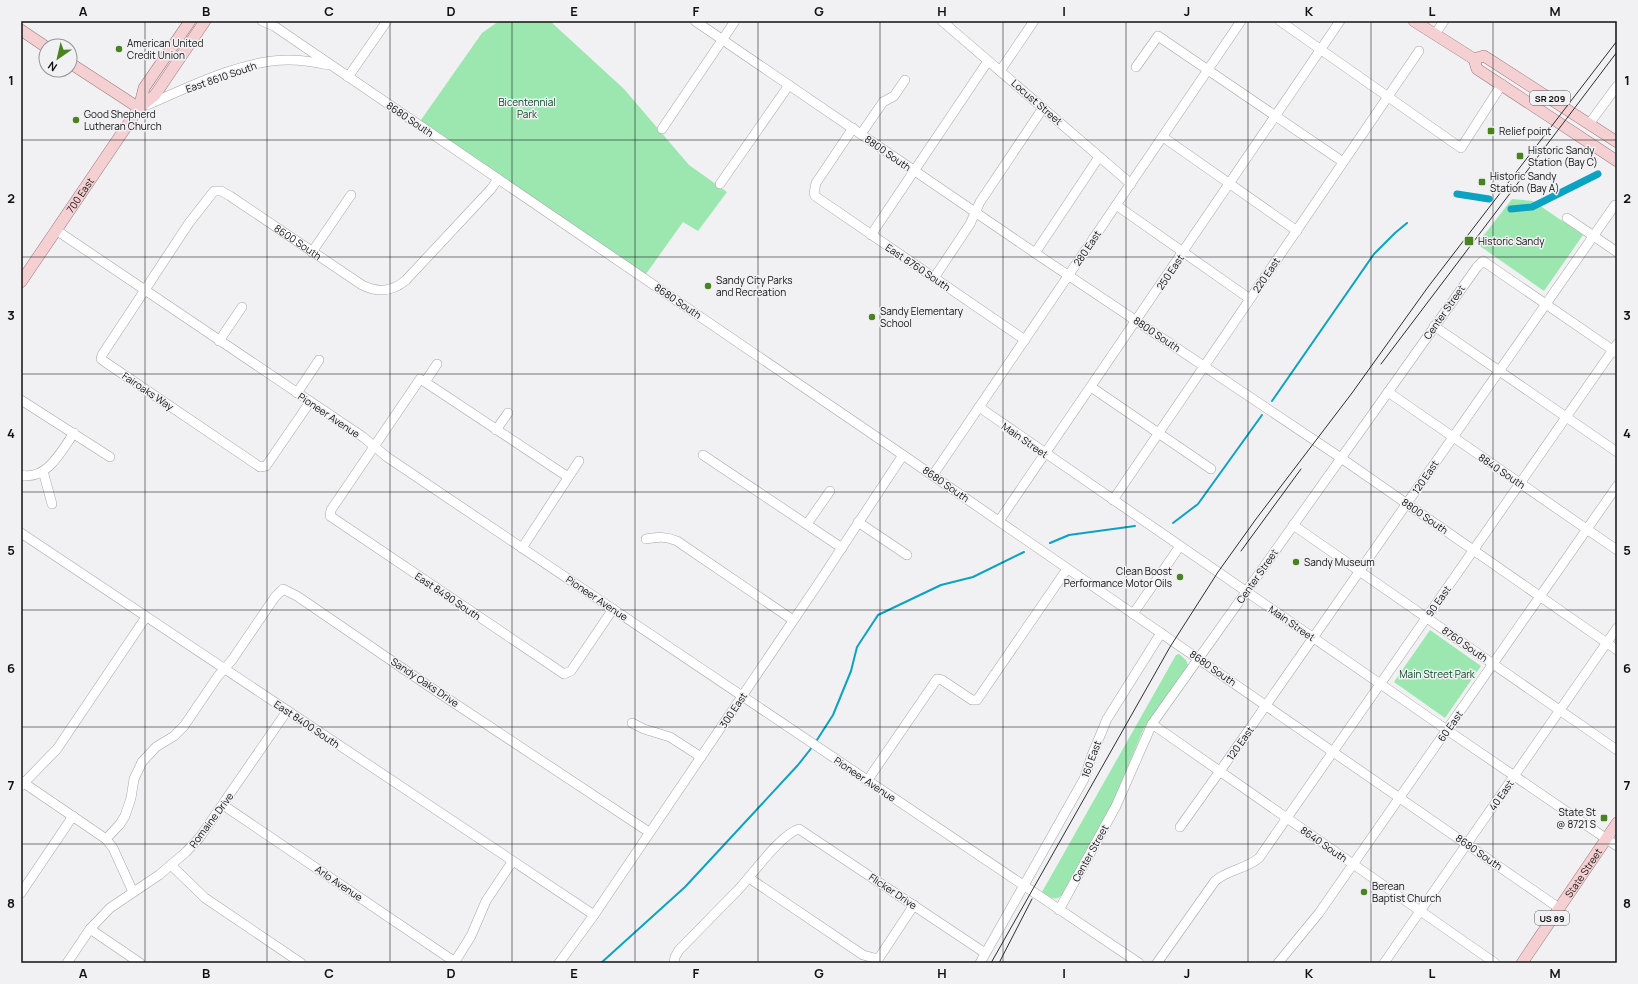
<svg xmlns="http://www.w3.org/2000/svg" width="1638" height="984" font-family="Manrope,sans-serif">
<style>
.green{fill:#9ce7b0}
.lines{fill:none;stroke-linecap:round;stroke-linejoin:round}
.stream{stroke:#0aa3c1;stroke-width:2}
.canal{stroke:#0aa3c1;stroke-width:7}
.minor-casing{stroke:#a5a5a6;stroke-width:10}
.major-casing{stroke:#a1797b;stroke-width:12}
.minor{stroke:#fff;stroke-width:9}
.major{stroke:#f5d0d2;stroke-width:11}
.tram{stroke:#2e2e2f;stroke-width:1}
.grid{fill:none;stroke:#111112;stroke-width:1;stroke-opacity:0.55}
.poi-dot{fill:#48831f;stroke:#f1f1f3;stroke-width:1.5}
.labels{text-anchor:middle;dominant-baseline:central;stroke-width:3;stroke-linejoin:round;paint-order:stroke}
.shield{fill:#f1f1f3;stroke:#545456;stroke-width:1}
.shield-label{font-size:9px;font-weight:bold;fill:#111112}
.poi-label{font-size:10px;fill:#111112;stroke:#f1f1f3;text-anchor:start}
.street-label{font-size:10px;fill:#111112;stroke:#f1f1f3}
.park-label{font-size:10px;fill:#0b4a25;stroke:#f1f1f3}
.neatline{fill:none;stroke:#111112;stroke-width:1.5}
.grid-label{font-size:13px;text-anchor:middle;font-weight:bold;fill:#111112}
</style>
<rect width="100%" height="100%" fill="#f1f1f3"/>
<!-- green -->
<g class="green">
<path d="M 499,21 L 550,21 L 624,89 L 689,165 L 727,192 L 698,231 L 683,222 L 641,281 L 416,127 L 482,33 Z"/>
<path d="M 1512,199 L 1533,201 L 1583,235 L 1544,291 L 1477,244 Z"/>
<path d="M 1430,630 L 1481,666 L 1445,718 L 1394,682 Z"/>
<path d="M 1179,654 L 1186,660 L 1188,665 L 1144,728 L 1113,802 L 1062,895 C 1055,902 1050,897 1042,892 L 1176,655 Z"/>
</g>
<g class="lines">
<!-- stream -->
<g class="stream">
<path d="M 1272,401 L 1374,254 L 1395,233 L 1407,223"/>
<path d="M 1173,523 L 1198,504 L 1262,415"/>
<path d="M 1050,543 L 1069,535 L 1135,526"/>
<path d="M 815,743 L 833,715 L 851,671 L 857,647 L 878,615 L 941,585 L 973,577 L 1024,552"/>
<path d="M 601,963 L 685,887 L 798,765 L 813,746"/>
</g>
<!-- canal -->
<g class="canal">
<path d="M 1457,194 L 1489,199"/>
<path d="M 1511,209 L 1532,207 L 1598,174"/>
</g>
<defs>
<g id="minor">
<path d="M 262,21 L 274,26 L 903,455 L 1559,908"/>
<path d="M 695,21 L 1035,253 L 1341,458 L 1617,650"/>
<path d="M 942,21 L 1131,184"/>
<path d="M 1280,21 L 1461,148 L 1502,84"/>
<path d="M 1435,34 L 1444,21"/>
<path d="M 1136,67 L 1158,36 L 1343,162"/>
<path d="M 1000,71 L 1034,21"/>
<path d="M 348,77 L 387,21"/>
<path d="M 147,105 C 189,87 242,60 288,60 C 302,60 315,62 328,65"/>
<path d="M 1589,124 L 1617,86"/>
<path d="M 853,128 L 816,183 L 814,193 L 815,196 L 1025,340"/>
<path d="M 662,129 L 735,21"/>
<path d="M 861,134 L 883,102 L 894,96 L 905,80"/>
<path d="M 1163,137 L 1297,231"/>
<path d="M 720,184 L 789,85"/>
<path d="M 1116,205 L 1250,299"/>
<path d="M 1567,218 L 1617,252"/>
<path d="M 56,230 L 363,437 L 387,457 L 1139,963"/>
<path d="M 871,235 L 988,61"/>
<path d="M 312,252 L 351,195"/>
<path d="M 1035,253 L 1099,157"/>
<path d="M 934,278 L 970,224 L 980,202 L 1043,108"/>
<path d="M 1434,326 L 1617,452"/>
<path d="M 219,341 L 242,307"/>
<path d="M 437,364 L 425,382 L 420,379 L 331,510 L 330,516 L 564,674 L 571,671 L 613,609"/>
<path d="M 425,382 L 568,477"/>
<path d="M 1091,387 L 1211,469"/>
<path d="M 1388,392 L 1617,550"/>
<path d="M 297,393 L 319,360"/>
<path d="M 21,400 L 110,457"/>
<path id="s1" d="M 310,402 L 266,466 L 260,467 L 105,362 L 101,359 L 102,355 L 189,223 L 214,191 L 221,191 L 230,196 L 362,285 C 378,293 392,292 406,280 L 491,189 L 498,179"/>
<path d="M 979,407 L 1447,730 L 1617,846"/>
<path d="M 496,430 L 508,413"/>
<path d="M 703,455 L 842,548"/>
<path d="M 43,471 L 52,504"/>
<path d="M 21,475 C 47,481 62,450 74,433"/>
<path d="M 933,475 L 1241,21"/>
<path d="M 1113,500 L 1419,51"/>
<path d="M 999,521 L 1340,21"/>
<path d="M 858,522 L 907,555"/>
<path d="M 807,524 L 830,491"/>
<path d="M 1293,525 L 1617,750"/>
<path d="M 21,533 L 594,915"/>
<path d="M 646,539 C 658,537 666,536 677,541 L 793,620"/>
<path d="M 522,548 L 579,461"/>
<path d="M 1133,614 L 1180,546"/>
<path d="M 632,723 L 644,729 L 670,737 L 701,757"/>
<path d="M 1152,724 L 1495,963"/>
<path d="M 21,781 L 106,839 L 113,848 L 133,892"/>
<path d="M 867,781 L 937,679 L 942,680 L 972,700 L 977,700 L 1067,569"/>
<path d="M 21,786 L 57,749 L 146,617"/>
<path d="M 223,805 L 455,962"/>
<path d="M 1180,827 L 1225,764 L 1615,205"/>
<path d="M 106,839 L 120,824 L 125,816 L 131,798 L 134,779 L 142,762 L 156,747 L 174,736 L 184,726 L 218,676 L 232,660 L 275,597 L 283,589 L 297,596 L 427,685 L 649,832"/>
<path d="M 171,865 L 205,898 L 301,963"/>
<path d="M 749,878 L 863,955 L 874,958 L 879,958 L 914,905"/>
<path d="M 21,893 L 73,816"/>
<path d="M 1059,910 L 1116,806 L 1152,724 L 1477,267 L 1483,261 L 1617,353"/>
<path d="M 90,929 L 140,963"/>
<path d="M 67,963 L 90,929 L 110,908 L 159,875 L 186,852 L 200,837 L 287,711"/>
<path d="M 454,963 L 471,936 L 486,901 L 512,862"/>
<path d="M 559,963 L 594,915 L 816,587 L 903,455"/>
<path d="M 674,963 L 675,957 L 679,950 C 699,930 718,910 738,890 C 752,875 781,834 799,829 L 985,953"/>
<path d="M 980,963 L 1084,779 L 1092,755 L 1107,719 L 1161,633"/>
<path d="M 1157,963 L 1215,881 C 1227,870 1246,869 1259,858 L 1617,344"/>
<path d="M 1278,963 L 1319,913 L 1617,486"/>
<path d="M 1384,963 L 1617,628"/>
</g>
<g id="major">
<path d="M 1414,21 L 1474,59 L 1477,69 L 1617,161"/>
<path d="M 21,30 L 46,47"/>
<path d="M 1474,59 L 1484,56 L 1617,142"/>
<path d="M 70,63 L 139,108"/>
<path d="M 139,108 L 144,88 L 190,21"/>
<path id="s2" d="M 21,282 L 139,108 L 155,95 L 205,21"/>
<path id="s3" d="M 1522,963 L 1617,823"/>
</g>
</defs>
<!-- minor casing -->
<use href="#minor" class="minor-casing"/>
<!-- major casing -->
<use href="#major" class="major-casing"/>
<!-- minor -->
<use href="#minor" class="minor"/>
<!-- major -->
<use href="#major" class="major"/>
<!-- tram -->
<g class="tram">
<path d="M 1381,364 L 1617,52"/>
<path d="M 1241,551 L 1301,469"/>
<path d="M 991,963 L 1170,647 L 1218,572 L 1256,519 L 1352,393 L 1428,287 L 1617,41"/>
<path d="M 999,963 L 1032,899"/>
</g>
</g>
<!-- grid -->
<path class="grid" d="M 145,21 L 145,963M 267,21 L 267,963M 390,21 L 390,963M 512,21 L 512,963M 635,21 L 635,963M 758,21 L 758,963M 880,21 L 880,963M 1003,21 L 1003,963M 1126,21 L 1126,963M 1248,21 L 1248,963M 1371,21 L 1371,963M 1493,21 L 1493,963M 21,140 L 1617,140M 21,257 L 1617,257M 21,374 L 1617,374M 21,492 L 1617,492M 21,610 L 1617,610M 21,727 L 1617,727M 21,844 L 1617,844"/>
<!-- markers -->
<g class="poi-dot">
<circle cx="119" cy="49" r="4"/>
<circle cx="76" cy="120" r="4"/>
<rect x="1487" y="127" width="8" height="8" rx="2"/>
<rect x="1516" y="152" width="8" height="8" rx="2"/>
<rect x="1478" y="178" width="8" height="8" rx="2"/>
<rect x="1464" y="236" width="10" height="10" rx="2"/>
<circle cx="708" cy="286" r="4"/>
<circle cx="872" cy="317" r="4"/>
<circle cx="1296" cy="562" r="4"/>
<circle cx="1180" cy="577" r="4"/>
<rect x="1600" y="814" width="8" height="8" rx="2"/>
<circle cx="1364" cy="892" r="4"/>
</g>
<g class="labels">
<!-- shield labels -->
<g class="shield">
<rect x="1530" y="91" width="40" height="14" rx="3"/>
<rect x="1535" y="911" width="34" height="14" rx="3"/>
</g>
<g class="shield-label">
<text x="1550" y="98">SR 209</text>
<text x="1552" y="918">US 89</text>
</g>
<!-- poi labels -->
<g class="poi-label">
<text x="127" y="43">American United<tspan x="127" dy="12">Credit Union</tspan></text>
<text x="84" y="114">Good Shepherd<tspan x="84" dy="12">Lutheran Church</tspan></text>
<text x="1499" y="131">Relief point</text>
<text x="1528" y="150">Historic Sandy<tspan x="1528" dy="12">Station (Bay C)</tspan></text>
<text x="1490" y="176">Historic Sandy<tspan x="1490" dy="12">Station (Bay A)</tspan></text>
<text x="1478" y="241">Historic Sandy</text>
<text x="716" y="280">Sandy City Parks<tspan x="716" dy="12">and Recreation</tspan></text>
<text x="880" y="311">Sandy Elementary<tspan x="880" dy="12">School</tspan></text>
<text x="1304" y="562">Sandy Museum</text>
<text x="1172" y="571" text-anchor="end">Clean Boost<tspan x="1172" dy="12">Performance Motor Oils</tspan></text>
<text x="1596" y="812" text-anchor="end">State St<tspan x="1596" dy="12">@ 8721 S</tspan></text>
<text x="1372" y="886">Berean<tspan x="1372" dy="12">Baptist Church</tspan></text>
</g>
<!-- street labels -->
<g class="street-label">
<text transform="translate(221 77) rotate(-19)">East 8610 South</text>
<text transform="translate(1037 102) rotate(41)">Locust Street</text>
<text transform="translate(410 119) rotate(34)">8680 South</text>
<text transform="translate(888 153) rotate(35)">8800 South</text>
<text stroke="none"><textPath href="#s2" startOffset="105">700 East</textPath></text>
<text stroke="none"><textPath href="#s1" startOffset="578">8600 South</textPath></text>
<text transform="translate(1087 248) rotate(-56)">280 East</text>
<text transform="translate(918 267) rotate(34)">East 8760 South</text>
<text transform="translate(1170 272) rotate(-56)">250 East</text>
<text transform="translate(1266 275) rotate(-56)">220 East</text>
<text transform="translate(678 301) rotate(34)">8680 South</text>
<text transform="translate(1444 312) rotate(-55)">Center Street</text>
<text transform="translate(1157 334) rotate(34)">8800 South</text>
<text transform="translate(148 391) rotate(34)">Fairoaks Way</text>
<text transform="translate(329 415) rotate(34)">Pioneer Avenue</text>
<text transform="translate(1025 440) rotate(35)">Main Street</text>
<text transform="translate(1502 471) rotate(34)">8840 South</text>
<text transform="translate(1425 477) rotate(-56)">120 East</text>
<text transform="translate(946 484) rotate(35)">8680 South</text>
<text transform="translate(1425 516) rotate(35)">8800 South</text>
<text transform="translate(1257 576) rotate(-55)">Center Street</text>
<text transform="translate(448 596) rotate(34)">East 8490 South</text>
<text transform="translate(597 598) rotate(34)">Pioneer Avenue</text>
<text transform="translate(1438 601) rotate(-55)">90 East</text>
<text transform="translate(1292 623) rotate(35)">Main Street</text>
<text transform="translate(1465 644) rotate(35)">8760 South</text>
<text transform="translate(1213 668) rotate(35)">8680 South</text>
<text transform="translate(425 682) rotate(34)">Sandy Oaks Drive</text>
<text transform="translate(733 710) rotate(-56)">300 East</text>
<text transform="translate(307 724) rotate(34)">East 8400 South</text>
<text transform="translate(1450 726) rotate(-55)">60 East</text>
<text transform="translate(1240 743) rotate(-55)">120 East</text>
<text transform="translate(1091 759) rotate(-70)">160 East</text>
<text transform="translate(865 779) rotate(34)">Pioneer Avenue</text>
<text transform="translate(1501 795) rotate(-55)">40 East</text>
<text transform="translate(211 820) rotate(-53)">Romaine Drive</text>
<text transform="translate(1324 844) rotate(35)">8640 South</text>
<text transform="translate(1479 852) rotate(35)">8680 South</text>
<text transform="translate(1090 853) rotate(-61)">Center Street</text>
<text stroke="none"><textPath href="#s3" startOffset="109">State Street</textPath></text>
<text transform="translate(339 883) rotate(34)">Arlo Avenue</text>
<text transform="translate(893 891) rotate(34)">Flicker Drive</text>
</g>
<!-- park labels -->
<g class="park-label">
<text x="527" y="102">Bicentennial<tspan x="527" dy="12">Park</tspan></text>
<text x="1437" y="674">Main Street Park</text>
</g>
</g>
<!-- border -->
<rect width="1638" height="984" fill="none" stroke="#f1f1f3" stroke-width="44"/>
<!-- north arrow -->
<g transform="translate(58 58) rotate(214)"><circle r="19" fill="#f1f1f3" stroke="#979799"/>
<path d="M0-3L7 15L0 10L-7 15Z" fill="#48831f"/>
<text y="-6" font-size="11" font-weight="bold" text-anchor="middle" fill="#111112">N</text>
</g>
<rect x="22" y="22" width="1594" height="940" class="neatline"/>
<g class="grid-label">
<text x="83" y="16">A</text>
<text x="206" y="16">B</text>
<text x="329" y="16">C</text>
<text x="451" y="16">D</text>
<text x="574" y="16">E</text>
<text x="696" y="16">F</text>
<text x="819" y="16">G</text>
<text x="942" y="16">H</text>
<text x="1064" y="16">I</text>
<text x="1187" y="16">J</text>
<text x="1309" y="16">K</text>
<text x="1432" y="16">L</text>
<text x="1555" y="16">M</text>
<text x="11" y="85">1</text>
<text x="1627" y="85">1</text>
<text x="11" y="203">2</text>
<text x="1627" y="203">2</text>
<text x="11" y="320">3</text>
<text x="1627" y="320">3</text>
<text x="11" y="438">4</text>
<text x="1627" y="438">4</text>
<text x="11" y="555">5</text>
<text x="1627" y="555">5</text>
<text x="11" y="673">6</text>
<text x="1627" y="673">6</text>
<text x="11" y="790">7</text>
<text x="1627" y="790">7</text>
<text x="11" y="908">8</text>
<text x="1627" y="908">8</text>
<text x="83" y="978">A</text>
<text x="206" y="978">B</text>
<text x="329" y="978">C</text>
<text x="451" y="978">D</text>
<text x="574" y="978">E</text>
<text x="696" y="978">F</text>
<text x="819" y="978">G</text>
<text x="942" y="978">H</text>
<text x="1064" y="978">I</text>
<text x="1187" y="978">J</text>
<text x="1309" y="978">K</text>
<text x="1432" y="978">L</text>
<text x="1555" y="978">M</text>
</g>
</svg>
